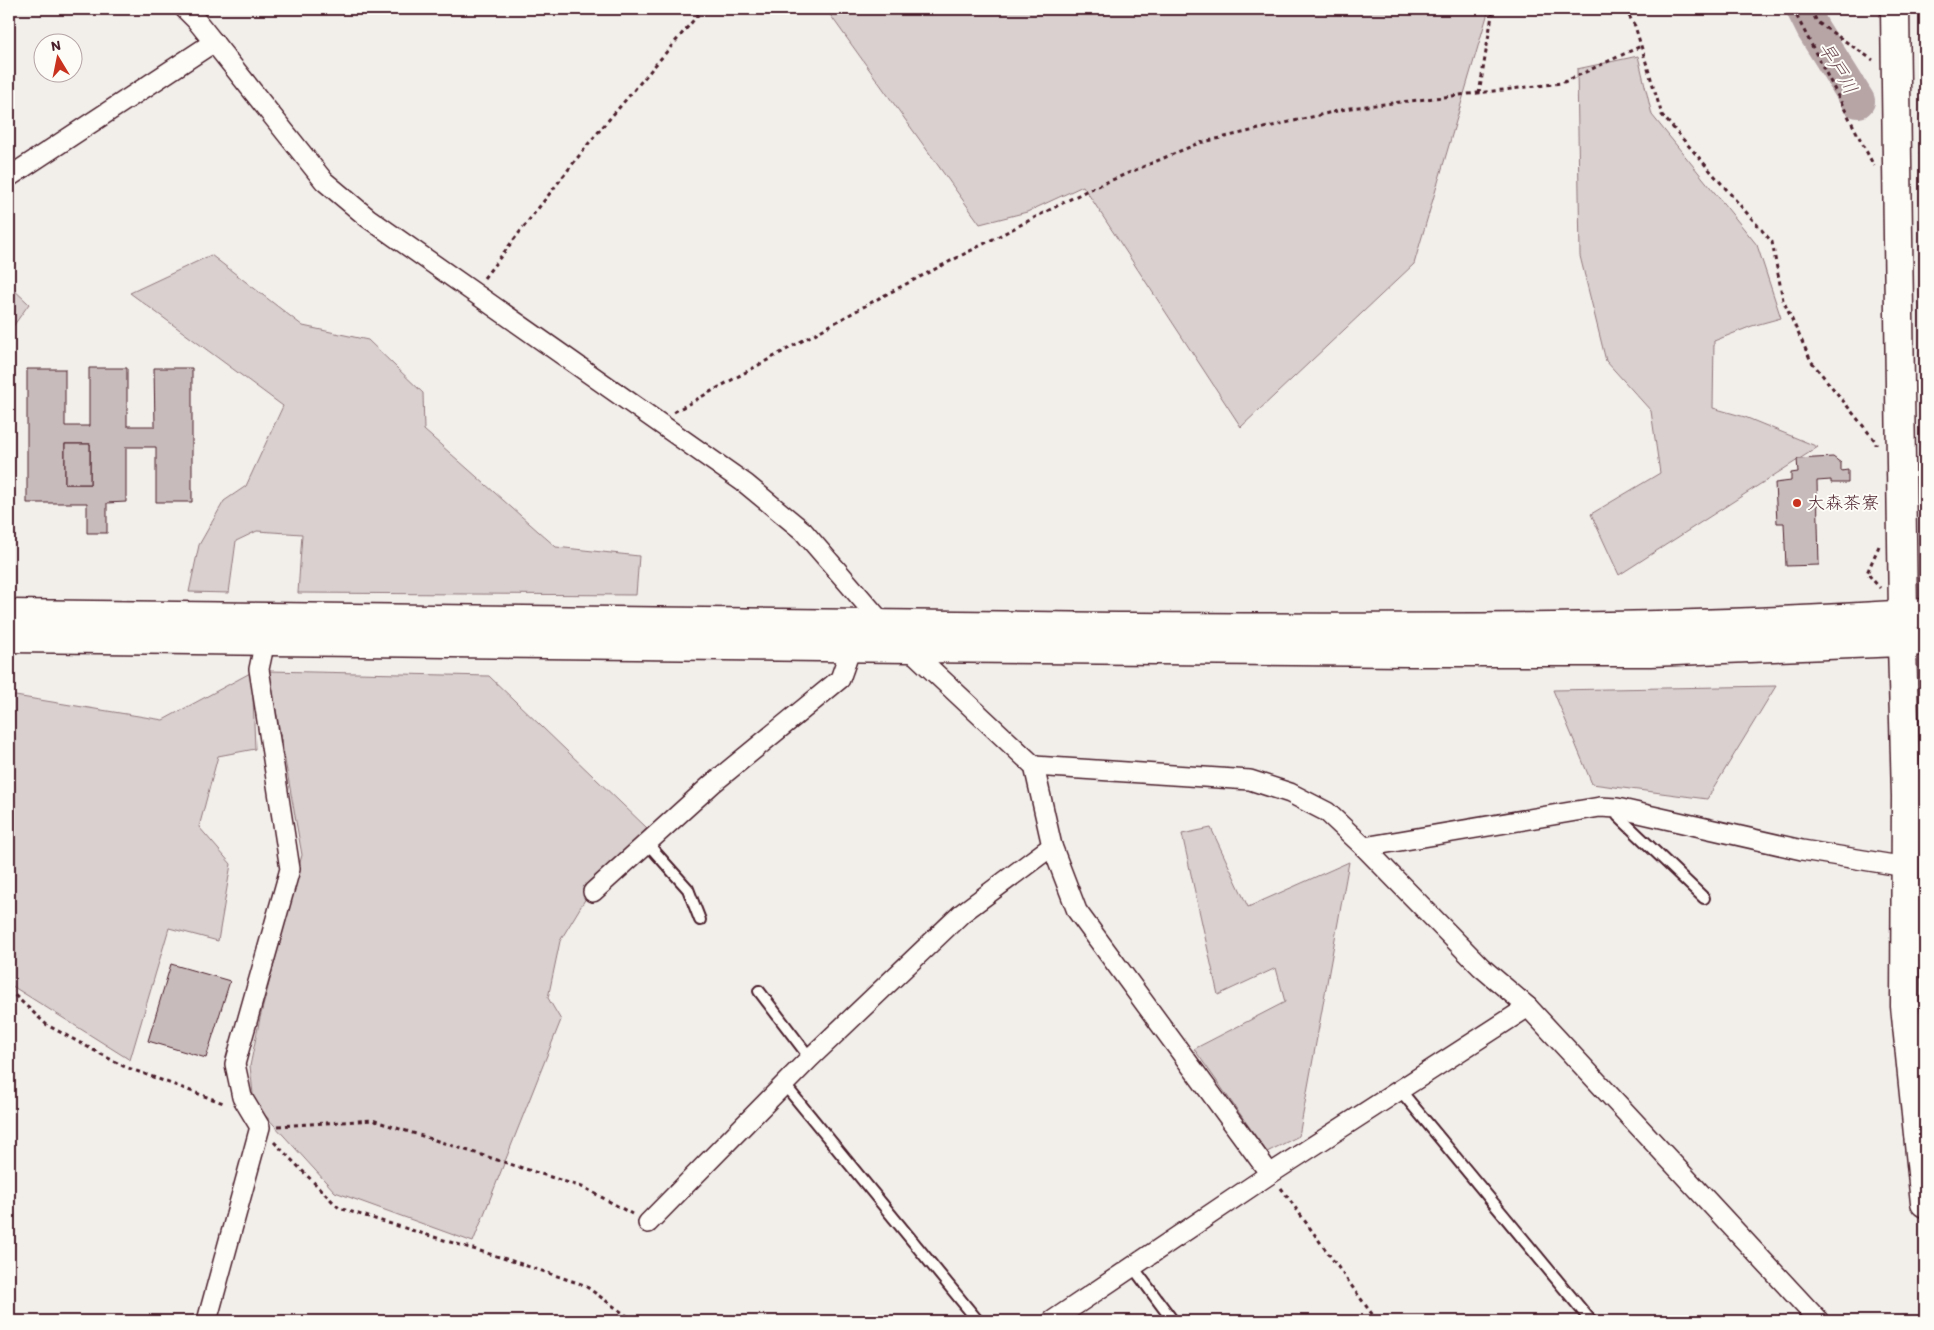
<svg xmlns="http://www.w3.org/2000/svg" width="1934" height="1330" font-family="Itim,'Klee One',sans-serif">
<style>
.green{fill:#d9d0cf;stroke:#92787d}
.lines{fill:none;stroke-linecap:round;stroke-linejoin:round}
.river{stroke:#b7a5a6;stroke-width:34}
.building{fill:#c8bbbb;stroke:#4a1f2b;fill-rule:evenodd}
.lane-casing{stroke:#4a1f2b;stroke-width:14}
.street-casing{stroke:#4a1f2b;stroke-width:22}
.secondary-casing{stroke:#4a1f2b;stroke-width:31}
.path{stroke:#4a1f2b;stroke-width:3;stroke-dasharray:4 4;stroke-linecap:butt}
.lane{stroke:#fdfcf7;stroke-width:10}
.street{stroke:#fdfcf7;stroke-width:19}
.secondary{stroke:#fdfcf7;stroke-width:28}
.poi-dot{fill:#c8321e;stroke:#fdfcf7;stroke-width:2}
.labels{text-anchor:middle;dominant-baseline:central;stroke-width:4;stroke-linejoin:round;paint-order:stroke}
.poi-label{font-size:18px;fill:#4a1f2b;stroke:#fdfcf7;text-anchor:start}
.water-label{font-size:19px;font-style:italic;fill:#704e56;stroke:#fdfcf7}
</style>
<rect width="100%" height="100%" fill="#f2efeb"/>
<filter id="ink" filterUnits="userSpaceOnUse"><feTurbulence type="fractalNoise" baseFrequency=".02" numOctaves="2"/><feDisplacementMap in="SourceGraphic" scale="10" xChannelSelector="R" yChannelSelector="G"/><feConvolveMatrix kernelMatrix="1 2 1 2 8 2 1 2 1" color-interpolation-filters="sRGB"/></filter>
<g filter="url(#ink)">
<!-- green -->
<g class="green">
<path d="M 826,9 L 1489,9 L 1414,264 L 1241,427 L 1083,186 L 1027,212 L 980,224 Z"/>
<path d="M 1638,56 L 1652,115 L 1757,245 L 1781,318 L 1752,326 L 1714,341 L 1713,408 L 1745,417 L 1818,447 L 1619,575 L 1591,514 L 1660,473 L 1651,411 L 1606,361 L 1580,256 L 1577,69 Z"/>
<path d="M 211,255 L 303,326 L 368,340 L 423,393 L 424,430 L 556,547 L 639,556 L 636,595 L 298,593 L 302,534 L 257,531 L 236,541 L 229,593 L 189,592 L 199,545 L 224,501 L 246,486 L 283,406 L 130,293 Z"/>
<path d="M 9,285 L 29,304 L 9,332 Z"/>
<path d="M 269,671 L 489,676 L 647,828 L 589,893 L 560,941 L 548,998 L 561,1020 L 473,1242 L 335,1192 L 254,1103 L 250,1066 L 260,1018 L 302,855 Z"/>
<path d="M 252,672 L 255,749 L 218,756 L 199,827 L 231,864 L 218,941 L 169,928 L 130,1060 L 9,984 L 9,695 L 163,720 Z"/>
<path d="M 1776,686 L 1707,799 L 1592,784 L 1553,690 Z"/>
<path d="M 1211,828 L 1248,907 L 1349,862 L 1299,1136 L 1267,1152 L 1194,1049 L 1285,1002 L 1276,968 L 1218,995 L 1182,834 Z"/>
</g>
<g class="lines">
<!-- river -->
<path class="river" d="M 1803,9 L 1813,29 L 1858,101"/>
</g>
<!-- building -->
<g class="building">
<path d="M 89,368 L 127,368 L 127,426 L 155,426 L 154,368 L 192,368 L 192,502 L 156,502 L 156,447 L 126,447 L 126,502 L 107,503 L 107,533 L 87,533 L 87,503 L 27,503 L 27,369 L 65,369 L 65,426 L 89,426 ZM 65,444 L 90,444 L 90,484 L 65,484 Z"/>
<rect x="65" y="444" width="25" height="40"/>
<path d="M 1833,457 L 1841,463 L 1841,471 L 1848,470 L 1848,483 L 1831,483 L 1831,480 L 1817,481 L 1819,565 L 1786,566 L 1784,523 L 1777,523 L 1775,483 L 1791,481 L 1791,473 L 1798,472 L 1797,459 Z"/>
<path d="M 171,964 L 230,981 L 206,1058 L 148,1041 Z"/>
</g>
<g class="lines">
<defs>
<g id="lane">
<path d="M 1617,808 L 1618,816 L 1704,898"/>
<path d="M 647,843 L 688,889 L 700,920"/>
<path d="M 759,991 L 810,1058"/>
<path d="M 784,1084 L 978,1321"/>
<path d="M 1400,1090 L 1591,1321"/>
<path d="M 1133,1267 L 1173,1321"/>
</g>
<g id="street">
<path d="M 185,9 L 196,20 L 324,181 L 368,218 L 746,484 L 803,531 L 885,626 L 1034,766 L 1052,846 L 1077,911 L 1270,1174"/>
<path d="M 9,177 L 214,42"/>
<path d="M 1034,766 L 1250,780 L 1290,793 L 1327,812 L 1364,847 L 1481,967 L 1528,1007 L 1819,1321"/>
<path d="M 1364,847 L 1600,807 L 1617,808 L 1802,850 L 1906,867"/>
<path d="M 593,892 L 712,784 L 840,679 L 851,648"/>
<path d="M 648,1223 L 810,1058 L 961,914 L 1052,846"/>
<path d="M 207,1321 L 260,1127 L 242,1097 L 235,1064 L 290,869 L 259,669 L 265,641 L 271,630"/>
<path d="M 1052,1321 L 1270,1174 L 1528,1007"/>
</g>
<g id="secondary">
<path d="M 1895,9 L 1903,615 L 1902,643 L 1906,796 L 1905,1006 L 1925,1203"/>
<path d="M 9,614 C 384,620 760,625 1136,627 C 1399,628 1662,631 1925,613"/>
<path d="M 9,638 L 910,648 L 1409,652 L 1651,652 L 1925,641"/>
</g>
</defs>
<!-- lane casing -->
<use href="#lane" class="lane-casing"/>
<!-- street casing -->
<use href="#street" class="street-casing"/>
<!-- secondary casing -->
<use href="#secondary" class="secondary-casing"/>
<!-- path -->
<g class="path">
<path d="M 1625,9 L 1635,26 L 1662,115 L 1772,242 L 1783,300 L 1811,361 L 1876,442 L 1876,445"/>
<path d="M 1793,9 L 1874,166"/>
<path d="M 1811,9 L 1817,22 L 1873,60"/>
<path d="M 1479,94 L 1493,9"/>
<path d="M 1920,152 L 1925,162"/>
<path d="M 484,278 L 589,143 L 703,9"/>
<path d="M 674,412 L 883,296 L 1086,191 L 1199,143 L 1350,108 L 1562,83 L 1641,46"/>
<path d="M 1879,546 L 1867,573 L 1880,588"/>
<path d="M 9,990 L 47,1025 L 123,1066 L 226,1104"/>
<path d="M 278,1126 L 372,1120 L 585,1188 L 632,1214"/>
<path d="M 274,1142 L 339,1208 L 506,1259 L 584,1285 L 634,1321"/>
<path d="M 1281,1188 L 1377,1321"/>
</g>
<!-- lane -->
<use href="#lane" class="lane"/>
<!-- street -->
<use href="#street" class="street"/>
<!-- secondary -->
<use href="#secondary" class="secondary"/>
</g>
</g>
<!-- markers -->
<circle class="poi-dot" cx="1797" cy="503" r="5"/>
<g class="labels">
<!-- poi labels -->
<g class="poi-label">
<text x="1807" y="503">大森茶寮</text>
</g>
<!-- water labels -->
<g class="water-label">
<text transform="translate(1838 68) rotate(59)">早戸川</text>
</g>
</g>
<!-- margin -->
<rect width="1934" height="1330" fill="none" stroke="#fdfcf7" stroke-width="30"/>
<rect x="15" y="15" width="1904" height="1300" fill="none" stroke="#4a1f2b" stroke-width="2" filter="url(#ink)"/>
<!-- north arrow -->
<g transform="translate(58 58) rotate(350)"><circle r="24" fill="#fdfcf7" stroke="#b5a4a5"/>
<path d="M0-4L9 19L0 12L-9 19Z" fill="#c8321e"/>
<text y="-8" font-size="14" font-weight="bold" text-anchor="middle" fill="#4a1f2b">N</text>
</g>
</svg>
